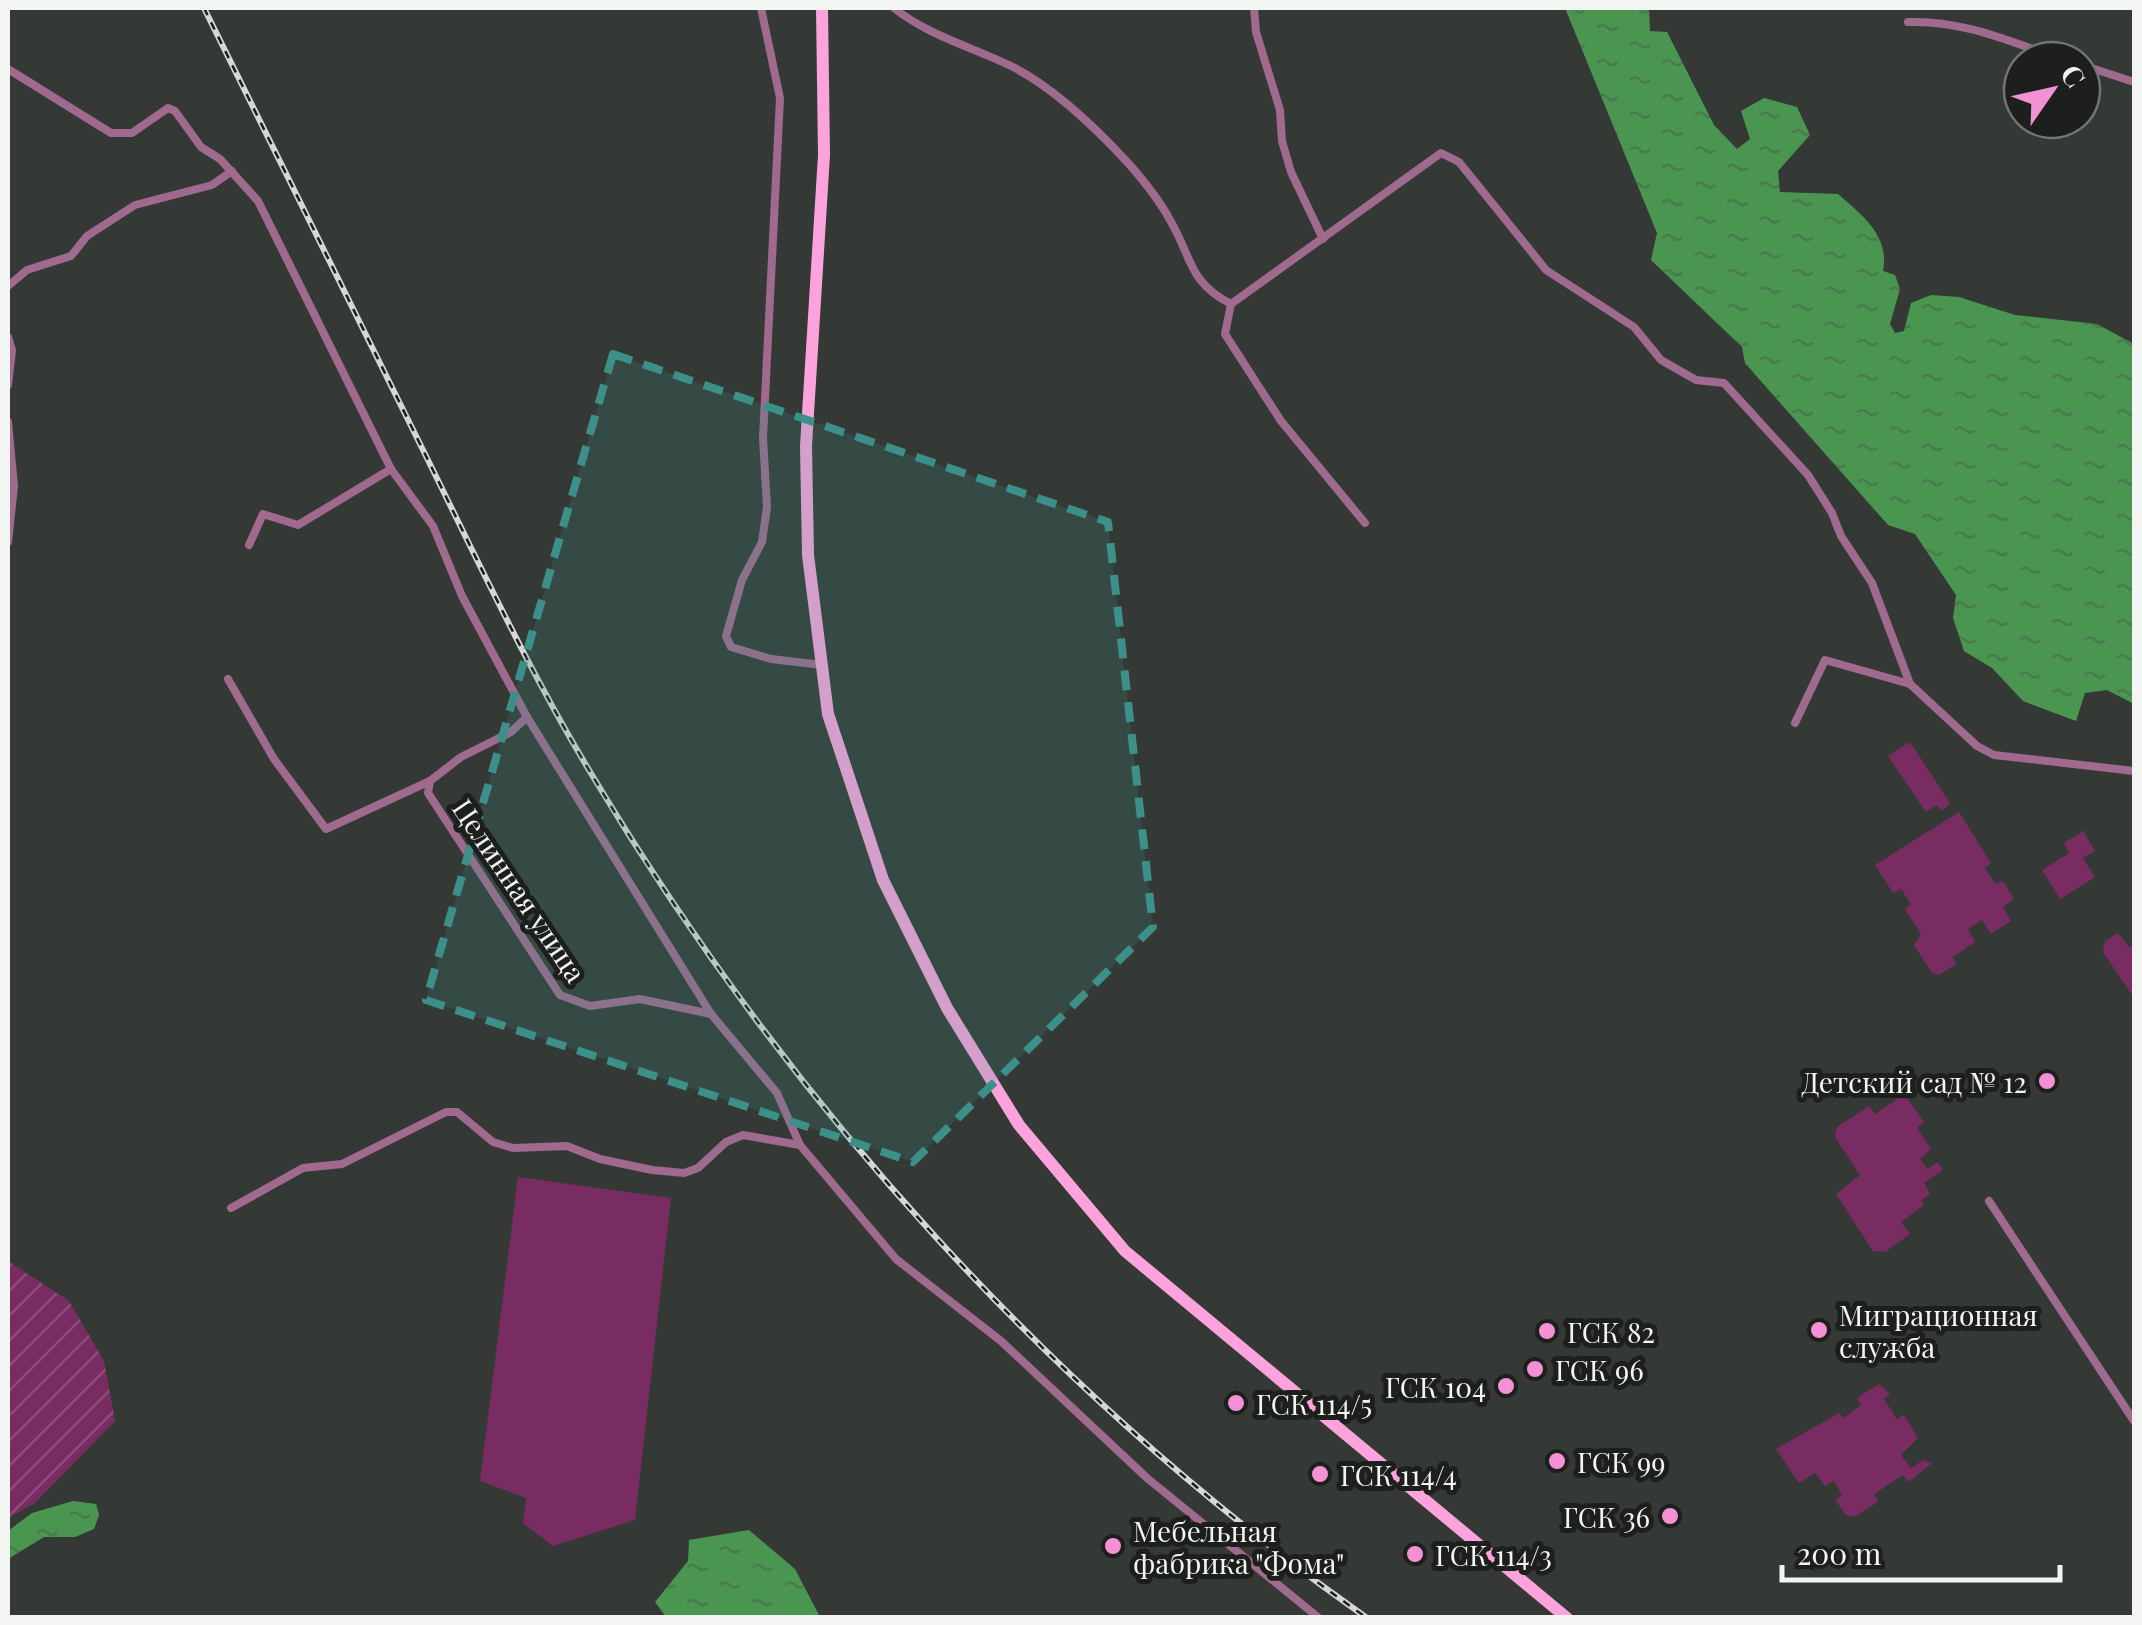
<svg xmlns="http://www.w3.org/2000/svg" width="2142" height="1625" font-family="'Playfair Display',serif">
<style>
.grass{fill:#782c62}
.garden{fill:url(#garden-furrows)}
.water{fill:url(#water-ripples)}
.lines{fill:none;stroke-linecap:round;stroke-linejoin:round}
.stream{stroke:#4a9651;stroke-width:2.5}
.minor{stroke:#a06a8e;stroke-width:8}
.primary{stroke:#fca3de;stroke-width:12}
.rail-casing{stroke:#d6d8d6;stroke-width:6}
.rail{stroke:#1d1f1d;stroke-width:2.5;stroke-dasharray:8;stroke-linecap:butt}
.marked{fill:#3d8f89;fill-opacity:0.2;stroke:#3d8f89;stroke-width:8;stroke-dasharray:20 12;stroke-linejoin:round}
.poi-dot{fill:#f491d4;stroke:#1d1f1d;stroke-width:4}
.labels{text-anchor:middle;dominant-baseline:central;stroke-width:10;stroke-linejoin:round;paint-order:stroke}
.street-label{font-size:28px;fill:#f3f5f3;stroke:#1d1f1d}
.poi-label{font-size:28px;fill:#f3f5f3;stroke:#1d1f1d;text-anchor:start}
</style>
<defs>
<pattern id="garden-furrows" width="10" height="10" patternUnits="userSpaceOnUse" patternTransform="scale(2.5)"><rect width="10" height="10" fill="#782c62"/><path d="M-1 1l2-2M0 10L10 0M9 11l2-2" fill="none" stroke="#8c4b79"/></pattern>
<pattern id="water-ripples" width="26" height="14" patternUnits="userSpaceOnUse" patternTransform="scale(2.5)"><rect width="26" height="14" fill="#4a9651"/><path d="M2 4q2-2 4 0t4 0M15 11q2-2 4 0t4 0" fill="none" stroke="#4a7b4e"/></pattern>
</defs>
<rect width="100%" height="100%" fill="#353935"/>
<!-- grass -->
<g class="grass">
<path d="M 1910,742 L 1950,803 L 1942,811 L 1937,805 L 1926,812 L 1888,756 Z"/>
<path d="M 1959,812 L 1991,863 L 1985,868 L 1995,884 L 2003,881 L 2014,899 L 2003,907 L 2011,921 L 1991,934 L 1982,920 L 1968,929 L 1975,942 L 1953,957 L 1956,964 L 1939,975 L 1932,973 L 1914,945 L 1921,934 L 1905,909 L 1911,904 L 1901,889 L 1893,893 L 1875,865 Z"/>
<path d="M 2083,831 L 2095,851 L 2083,858 L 2095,877 L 2060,899 L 2042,870 L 2069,853 L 2064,843 Z"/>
<path d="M 2118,933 L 2129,947 L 2134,944 L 2134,998 L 2103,952 L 2105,941 Z"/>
<path d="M 1899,1098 L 1908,1099 L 1924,1122 L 1917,1128 L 1931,1149 L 1920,1159 L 1927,1169 L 1938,1162 L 1943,1170 L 1924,1183 L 1930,1194 L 1922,1200 L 1924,1205 L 1901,1222 L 1910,1234 L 1885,1252 L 1873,1251 L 1836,1194 L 1860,1175 L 1835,1137 L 1837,1127 L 1869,1106 L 1875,1114 Z"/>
<path d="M 518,1177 L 671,1198 L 635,1520 L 553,1546 L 523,1523 L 526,1498 L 480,1481 Z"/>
<path d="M 1879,1384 L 1890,1394 L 1884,1399 L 1897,1419 L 1904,1415 L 1918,1438 L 1901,1455 L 1911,1468 L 1923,1460 L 1932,1463 L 1909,1482 L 1903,1475 L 1874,1494 L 1878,1502 L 1854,1517 L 1846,1515 L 1835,1500 L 1842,1495 L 1834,1481 L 1825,1486 L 1815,1473 L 1799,1483 L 1776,1449 L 1839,1413 L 1843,1418 L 1861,1405 L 1857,1398 Z"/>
</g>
<!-- garden -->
<path class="garden" d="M 8,1261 L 69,1301 L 104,1361 L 115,1421 L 35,1503 L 8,1518 Z"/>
<!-- water -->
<g class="water">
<path d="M 1565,8 L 1649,8 L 1650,31 L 1667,32 L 1714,125 L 1737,149 L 1750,139 L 1741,111 L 1764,98 L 1797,107 L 1810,135 L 1778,171 L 1780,192 L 1838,194 C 1862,215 1890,236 1883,271 L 1895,275 L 1900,289 L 1890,324 L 1895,333 L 1904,331 L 1911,303 L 1931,295 L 1959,297 L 2015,315 L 2097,324 L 2134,344 L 2134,704 L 2107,690 L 2085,693 L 2076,721 L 2023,701 L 1992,668 L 1964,651 L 1953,618 L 1956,595 L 1915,534 L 1888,525 L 1745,363 L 1742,347 L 1651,260 L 1657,233 Z"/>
<path d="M 73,1501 L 96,1504 L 99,1515 L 94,1529 L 75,1537 L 44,1537 L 8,1559 L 8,1531 L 32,1513 Z"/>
<path d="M 749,1530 L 795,1569 L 820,1617 L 666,1617 L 655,1602 L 688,1561 L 689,1540 Z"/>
</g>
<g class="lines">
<!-- stream -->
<path class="stream" d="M 1515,8 L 1537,8"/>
<!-- minor -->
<g class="minor">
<path d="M 761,8 L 780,98 L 763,438 L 767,507 L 762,542 L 742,580 L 726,636 L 731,647 L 771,659 L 822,665"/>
<path d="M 894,8 C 927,35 972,47 1011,66 C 1055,88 1096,128 1129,164 C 1143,180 1160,201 1170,220 C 1192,257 1188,282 1231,304 L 1441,153 L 1459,162 L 1546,270 L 1634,327 L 1661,360 L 1696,380 L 1724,383 L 1808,475 L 1832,513 L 1841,536 L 1872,583 L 1910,684"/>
<path d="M 1254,8 L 1256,32 L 1280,110 L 1282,141 L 1291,172 L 1323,239"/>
<path d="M 1908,22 C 1965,20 2012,43 2065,60"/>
<path d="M 2082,65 L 2134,82"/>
<path d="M 8,69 L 111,133 L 132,133 L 168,108 L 175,111 L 201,147 L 220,159 L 258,201 L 391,469 L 433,526 L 462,596 L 527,717 L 711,1014 L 777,1093 L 800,1145"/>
<path d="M 8,286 L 27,270 L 71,256 L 87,236 L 135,205 L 212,185 L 232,171"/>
<path d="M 1231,304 L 1225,334 L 1281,421 L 1365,523"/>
<path d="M 8,337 L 12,350 L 8,385"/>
<path d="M 8,422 L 14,486 L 8,542"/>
<path d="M 249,545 L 263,514 L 298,525 L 391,469"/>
<path d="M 228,679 L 274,759 L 326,829 L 430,781 L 461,757 L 511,732 L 527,717"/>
<path d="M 1795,723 L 1825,660 L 1910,684 L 1977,746 L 1994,755 L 2134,771"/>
<path d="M 430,781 L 428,793 L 560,995 L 590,1006 L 640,999 L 711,1014"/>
<path d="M 1989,1201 L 2134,1421"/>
<path d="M 231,1208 L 303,1168 L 342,1164 L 446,1112 L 457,1112 L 493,1142 L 513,1148 L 567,1146 L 600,1159 L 652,1170 L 684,1173 L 698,1168 L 726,1142 L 743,1135 L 800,1145 L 896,1259 L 1001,1341 L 1147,1478 L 1319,1618"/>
</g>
<!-- primary -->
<path class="primary" d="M 822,8 L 824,155 L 806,446 L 808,555 L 828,714 L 883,880 L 947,1008 L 1019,1125 L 1125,1251 L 1567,1618"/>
<defs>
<path id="rail" d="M 204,8 C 277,156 351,304 424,452 C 478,561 529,671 592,775 C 790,1105 1052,1396 1367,1618"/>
</defs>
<!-- rail casing -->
<use href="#rail" class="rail-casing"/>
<!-- rail -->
<use href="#rail" class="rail"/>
</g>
<!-- marked area -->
<path class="marked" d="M 613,354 L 1108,522 L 1153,927 L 913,1162 L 426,1000 Z"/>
<!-- markers -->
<g class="poi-dot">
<circle cx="2047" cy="1081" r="10"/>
<circle cx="1819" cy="1330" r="10"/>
<circle cx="1547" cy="1331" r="10"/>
<circle cx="1535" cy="1369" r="10"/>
<circle cx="1506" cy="1386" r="10"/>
<circle cx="1236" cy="1403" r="10"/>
<circle cx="1557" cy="1461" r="10"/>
<circle cx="1320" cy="1474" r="10"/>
<circle cx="1670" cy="1516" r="10"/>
<circle cx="1113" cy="1546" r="10"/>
<circle cx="1415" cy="1554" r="10"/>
</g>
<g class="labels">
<!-- street labels -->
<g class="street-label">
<text transform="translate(520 890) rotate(56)">Целинная улица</text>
</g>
<!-- poi labels -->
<g class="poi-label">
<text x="2027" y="1081" text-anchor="end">Детский сад № 12</text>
<text x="1839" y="1314">Миграционная<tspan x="1839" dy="32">служба</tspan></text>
<text x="1567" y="1331">ГСК 82</text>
<text x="1555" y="1369">ГСК 96</text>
<text x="1486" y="1386" text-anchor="end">ГСК 104</text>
<text x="1256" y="1403">ГСК 114/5</text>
<text x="1577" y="1461">ГСК 99</text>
<text x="1340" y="1474">ГСК 114/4</text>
<text x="1650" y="1516" text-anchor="end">ГСК 36</text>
<text x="1133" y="1530">Мебельная<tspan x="1133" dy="32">фабрика "Фома"</tspan></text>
<text x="1435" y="1554">ГСК 114/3</text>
</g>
</g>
<!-- border -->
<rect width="2142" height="1625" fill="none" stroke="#f3f5f3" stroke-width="20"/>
<!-- north arrow -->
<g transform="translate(2052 90) rotate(56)"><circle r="48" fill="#1d1f1d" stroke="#737573" stroke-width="2.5"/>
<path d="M0-8L18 38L0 25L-18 38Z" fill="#f491d4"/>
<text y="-15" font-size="28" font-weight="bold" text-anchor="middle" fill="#f3f5f3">С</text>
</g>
<!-- scale -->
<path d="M1782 1565v15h278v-15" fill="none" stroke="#f3f5f3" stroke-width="5"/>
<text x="1797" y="1565" font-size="30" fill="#f3f5f3" stroke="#1d1f1d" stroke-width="8" paint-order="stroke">200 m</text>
</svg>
